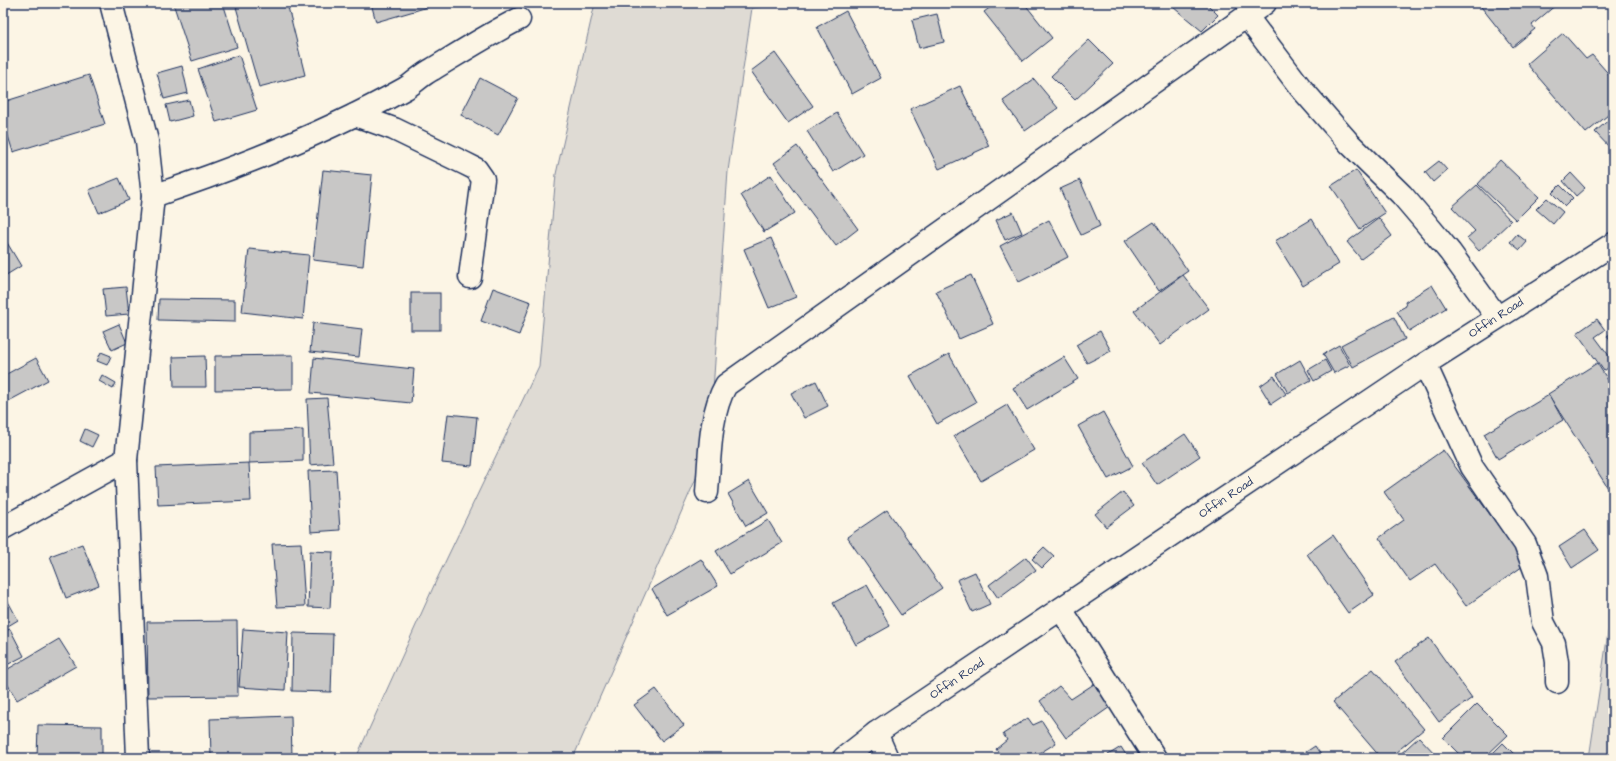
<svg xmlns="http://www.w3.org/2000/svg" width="1616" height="761" font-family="'Architects Daughter',sans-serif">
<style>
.green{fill:#dfdbd4;stroke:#7d8599}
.building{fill:#c8c7c6;stroke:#1b2f5e}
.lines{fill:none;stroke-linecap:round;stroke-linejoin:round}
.minor-casing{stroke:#1b2f5e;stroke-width:25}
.tertiary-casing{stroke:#1b2f5e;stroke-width:25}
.minor{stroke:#fcf5e5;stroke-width:22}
.tertiary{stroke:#fcf5e5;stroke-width:22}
.labels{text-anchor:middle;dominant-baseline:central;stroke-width:3.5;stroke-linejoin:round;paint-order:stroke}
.street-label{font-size:12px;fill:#1b2f5e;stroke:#fcf5e5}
</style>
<rect width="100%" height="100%" fill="#fcf5e5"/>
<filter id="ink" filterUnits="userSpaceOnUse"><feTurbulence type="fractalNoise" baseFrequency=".025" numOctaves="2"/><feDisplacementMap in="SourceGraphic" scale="8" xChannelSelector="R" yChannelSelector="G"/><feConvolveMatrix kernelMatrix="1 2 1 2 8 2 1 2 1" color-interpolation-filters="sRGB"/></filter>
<g filter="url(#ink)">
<!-- green -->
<g class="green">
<path d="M 595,3 L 788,3 L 752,8 L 728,171 L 709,449 L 573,758 L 356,758 L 436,581 L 539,366 L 556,174 Z"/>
<path d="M 1613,600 L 1613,758 L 1589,758 Z"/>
</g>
<!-- building -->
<g class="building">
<path d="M 173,3 L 223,3 L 237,47 L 192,61 Z"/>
<path d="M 251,3 L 287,3 L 305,75 L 259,87 L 236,7 Z"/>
<path d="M 371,3 L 427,3 L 428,7 L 376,22 Z"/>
<path d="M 515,3 L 532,3 L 517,9 Z"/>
<path d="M 996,3 L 1024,3 L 1052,38 L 1023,61 L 984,12 Z"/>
<path d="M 1168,3 L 1206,3 L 1218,15 L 1202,31 Z"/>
<path d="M 1478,3 L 1556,3 L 1557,4 L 1532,25 L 1535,29 L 1513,47 Z"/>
<path d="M 846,11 L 881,78 L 852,94 L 817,27 Z"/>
<path d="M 937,14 L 944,42 L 919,48 L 912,20 Z"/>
<path d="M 1563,33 L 1586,59 L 1592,55 L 1613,79 L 1613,111 L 1586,133 L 1527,64 Z"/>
<path d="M 1089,40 L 1113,64 L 1075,100 L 1051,76 Z"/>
<path d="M 775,53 L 813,106 L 788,123 L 751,71 Z"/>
<path d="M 239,55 L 257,110 L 216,122 L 198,69 Z"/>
<path d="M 182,66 L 188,93 L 164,99 L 157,73 Z"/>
<path d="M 89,75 L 105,124 L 13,152 L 3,120 L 3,102 Z"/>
<path d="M 480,78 L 518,98 L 498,135 L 461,115 Z"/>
<path d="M 1034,79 L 1058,108 L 1025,131 L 1003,101 Z"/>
<path d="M 960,86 L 989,146 L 939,169 L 910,109 Z"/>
<path d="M 189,100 L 193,116 L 170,122 L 166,105 Z"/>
<path d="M 837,113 L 863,154 L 833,172 L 807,131 Z"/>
<path d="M 1613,116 L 1613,148 L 1611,149 L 1595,132 Z"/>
<path d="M 797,146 L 858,229 L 836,246 L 774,163 Z"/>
<path d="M 1500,160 L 1539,197 L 1516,220 L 1478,184 Z"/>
<path d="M 1439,161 L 1447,170 L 1433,182 L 1425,172 Z"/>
<path d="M 323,170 L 372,175 L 363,266 L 313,260 Z"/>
<path d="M 1356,170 L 1385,213 L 1360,229 L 1331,186 Z"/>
<path d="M 1571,173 L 1585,188 L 1576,196 L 1563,181 Z"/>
<path d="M 771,175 L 795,213 L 764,232 L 741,195 Z"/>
<path d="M 119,178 L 129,200 L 99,213 L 89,190 Z"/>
<path d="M 1080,180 L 1100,226 L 1081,235 L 1060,189 Z"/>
<path d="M 3,184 L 7,193 L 3,196 Z"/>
<path d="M 1477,185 L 1511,221 L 1479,251 L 1467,238 L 1475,231 L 1452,207 Z"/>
<path d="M 1560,185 L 1573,198 L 1565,206 L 1552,193 Z"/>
<path d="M 1547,198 L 1563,212 L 1553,224 L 1536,209 Z"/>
<path d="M 1013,212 L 1022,233 L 1005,240 L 996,220 Z"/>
<path d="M 1379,218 L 1392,236 L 1361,259 L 1347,242 Z"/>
<path d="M 1312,219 L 1339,264 L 1303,286 L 1275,241 Z"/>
<path d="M 1049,220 L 1068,257 L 1019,282 L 1000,246 Z"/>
<path d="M 1154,222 L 1188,271 L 1159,291 L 1125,241 Z"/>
<path d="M 1517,234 L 1527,242 L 1520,250 L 1510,242 Z"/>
<path d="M 3,236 L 21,266 L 3,277 Z"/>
<path d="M 771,238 L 796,297 L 769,308 L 744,249 Z"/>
<path d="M 249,249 L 309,255 L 303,319 L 242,312 Z"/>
<path d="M 971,275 L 993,324 L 959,339 L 936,291 Z"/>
<path d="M 1183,275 L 1209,309 L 1160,345 L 1134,311 Z"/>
<path d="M 1432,285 L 1446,308 L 1409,331 L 1397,311 L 1406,306 L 1405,302 Z"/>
<path d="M 126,287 L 129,314 L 106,316 L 103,289 Z"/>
<path d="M 493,288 L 531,302 L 519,335 L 481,321 Z"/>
<rect x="411" y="293" width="29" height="37"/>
<path d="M 159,299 L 235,300 L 235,322 L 158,320 Z"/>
<path d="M 1394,317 L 1405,339 L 1353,367 L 1341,345 Z"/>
<path d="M 1597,319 L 1605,330 L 1595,337 L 1613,361 L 1613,364 L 1604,371 L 1577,333 Z"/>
<path d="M 313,323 L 362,329 L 359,357 L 310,352 Z"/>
<path d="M 119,324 L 127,343 L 112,350 L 103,331 Z"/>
<path d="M 1100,331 L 1111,351 L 1087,363 L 1076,345 Z"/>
<path d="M 1613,332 L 1613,345 L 1607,336 Z"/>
<path d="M 1339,345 L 1350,365 L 1334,373 L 1323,354 Z"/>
<path d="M 101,352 L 111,356 L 107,365 L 97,361 Z"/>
<path d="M 949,354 L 976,402 L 937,424 L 910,376 Z"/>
<path d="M 293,355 L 293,389 L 215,390 L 215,356 Z"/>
<path d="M 205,356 L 206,387 L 174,387 L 173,357 Z"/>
<path d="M 1064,357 L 1078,379 L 1027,410 L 1013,388 Z"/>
<path d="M 36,358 L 48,380 L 3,404 L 3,376 Z"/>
<path d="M 314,358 L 414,369 L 411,403 L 311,393 Z"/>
<path d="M 1300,360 L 1311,380 L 1288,393 L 1277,374 Z"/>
<path d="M 1325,360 L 1331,371 L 1314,381 L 1308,370 Z"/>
<path d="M 1597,363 L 1613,388 L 1613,496 L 1548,394 Z"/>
<path d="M 102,375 L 116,383 L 113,389 L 99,381 Z"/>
<path d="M 1274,376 L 1286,394 L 1271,404 L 1260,386 Z"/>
<path d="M 816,381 L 828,406 L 804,418 L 791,393 Z"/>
<path d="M 1549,395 L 1563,420 L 1498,459 L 1484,434 Z"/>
<path d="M 327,398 L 333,463 L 310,465 L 307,399 Z"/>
<path d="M 1007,405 L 1034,450 L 981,481 L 954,436 Z"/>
<path d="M 1103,412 L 1133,466 L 1108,479 L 1078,426 Z"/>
<path d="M 448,414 L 477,417 L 472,466 L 442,463 Z"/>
<path d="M 85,429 L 98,435 L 92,447 L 80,441 Z"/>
<path d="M 303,430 L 303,461 L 249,463 L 249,432 Z"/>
<path d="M 1185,434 L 1200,456 L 1157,485 L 1142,463 Z"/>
<path d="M 1443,450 L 1526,564 L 1466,606 L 1435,564 L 1410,581 L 1379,538 L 1404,520 L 1384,492 Z"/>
<path d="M 249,463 L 251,501 L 158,505 L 156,467 Z"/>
<path d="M 336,470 L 340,530 L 311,532 L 308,471 Z"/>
<path d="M 749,481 L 768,513 L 746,526 L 728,494 Z"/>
<path d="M 1123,492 L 1134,506 L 1106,527 L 1095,514 Z"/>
<path d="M 887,510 L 942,588 L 901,615 L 847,537 Z"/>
<path d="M 768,520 L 782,543 L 730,574 L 716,551 Z"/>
<path d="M 1585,530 L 1599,550 L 1572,568 L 1559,547 Z"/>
<path d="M 1333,535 L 1374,595 L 1348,613 L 1307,554 Z"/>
<path d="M 301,543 L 305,606 L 277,607 L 272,544 Z"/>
<path d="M 82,544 L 99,585 L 66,598 L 50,556 Z"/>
<path d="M 1044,547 L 1054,556 L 1042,568 L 1032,559 Z"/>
<path d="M 310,551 L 333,552 L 330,608 L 308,607 Z"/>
<path d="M 1026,557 L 1036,570 L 998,598 L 989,585 Z"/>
<path d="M 701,559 L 718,586 L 667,615 L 652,589 Z"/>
<path d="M 975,572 L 990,604 L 972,612 L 957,580 Z"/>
<path d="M 867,585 L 890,626 L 856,645 L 833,603 Z"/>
<path d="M 3,592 L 18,620 L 3,629 Z"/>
<path d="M 237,621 L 238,696 L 148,697 L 147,622 Z"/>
<path d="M 10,629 L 24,656 L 3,667 L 3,632 Z"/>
<path d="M 243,629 L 288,632 L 285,690 L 239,687 Z"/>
<path d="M 293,633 L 333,634 L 331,692 L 292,691 Z"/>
<path d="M 1429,638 L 1472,698 L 1439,722 L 1395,662 Z"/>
<path d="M 59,639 L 76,666 L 17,700 L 3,677 L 3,672 Z"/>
<path d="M 1373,669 L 1424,729 L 1389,758 L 1381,758 L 1333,702 Z"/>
<path d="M 1094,684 L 1110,707 L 1066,738 L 1040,701 L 1059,686 L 1071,699 Z"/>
<path d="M 656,689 L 684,725 L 662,741 L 634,705 Z"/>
<path d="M 1477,704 L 1508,735 L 1484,758 L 1463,758 L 1443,738 Z"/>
<path d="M 291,716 L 292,758 L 211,758 L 210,719 Z"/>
<path d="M 1028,718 L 1033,725 L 1042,721 L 1056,743 L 1032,758 L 1002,758 L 996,749 L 1007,740 L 1003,734 Z"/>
<path d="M 38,725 L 102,726 L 102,758 L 37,758 Z"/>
<path d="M 1419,737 L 1439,758 L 1396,758 Z"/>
<path d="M 1503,743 L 1518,758 L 1488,758 Z"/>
<path d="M 1315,746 L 1323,758 L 1297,758 Z"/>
<path d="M 1121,747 L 1128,758 L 1110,758 L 1108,755 Z"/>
</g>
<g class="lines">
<defs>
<g id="minor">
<path d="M 111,3 L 147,141 L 153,196 L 126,460 L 138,758"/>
<path d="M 1247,17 L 1300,87 L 1350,144 L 1402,195 L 1425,222 L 1450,252 L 1497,317"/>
<path d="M 355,115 L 394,129 L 464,163 L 476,169 L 483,179 L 470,277"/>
<path d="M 153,196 C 240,167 326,133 406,88 C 415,82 423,74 433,69 C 461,52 489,34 519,19"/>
<path d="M 1425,364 L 1472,467 L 1525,544 L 1537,576 L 1543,622 L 1554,643 L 1557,662 L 1557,682"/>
<path d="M 707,492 C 710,458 709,414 726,385 L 1265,3"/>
<path d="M 3,528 L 126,460"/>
<path d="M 1061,609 L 1155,758"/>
<path d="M 876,733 L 887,758"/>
</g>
<path id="tertiary" d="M 844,758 L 876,733 L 1425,364 L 1613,244"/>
</defs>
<!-- minor casing -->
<use href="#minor" class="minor-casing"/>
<!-- tertiary casing -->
<use href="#tertiary" class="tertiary-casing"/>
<!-- minor -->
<use href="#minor" class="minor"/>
<!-- tertiary -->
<use href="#tertiary" class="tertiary"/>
</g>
</g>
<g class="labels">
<!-- street labels -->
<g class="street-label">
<text transform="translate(1496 318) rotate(-33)">Offin Road</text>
<text transform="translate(1226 498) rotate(-34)">Offin Road</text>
<text transform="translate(957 679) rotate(-34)">Offin Road</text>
</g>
</g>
<!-- margin -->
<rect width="1616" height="761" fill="none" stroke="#fcf5e5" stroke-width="16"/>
<rect x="8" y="8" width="1600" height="745" fill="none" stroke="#1b2f5e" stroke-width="1.5" filter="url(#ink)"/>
</svg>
